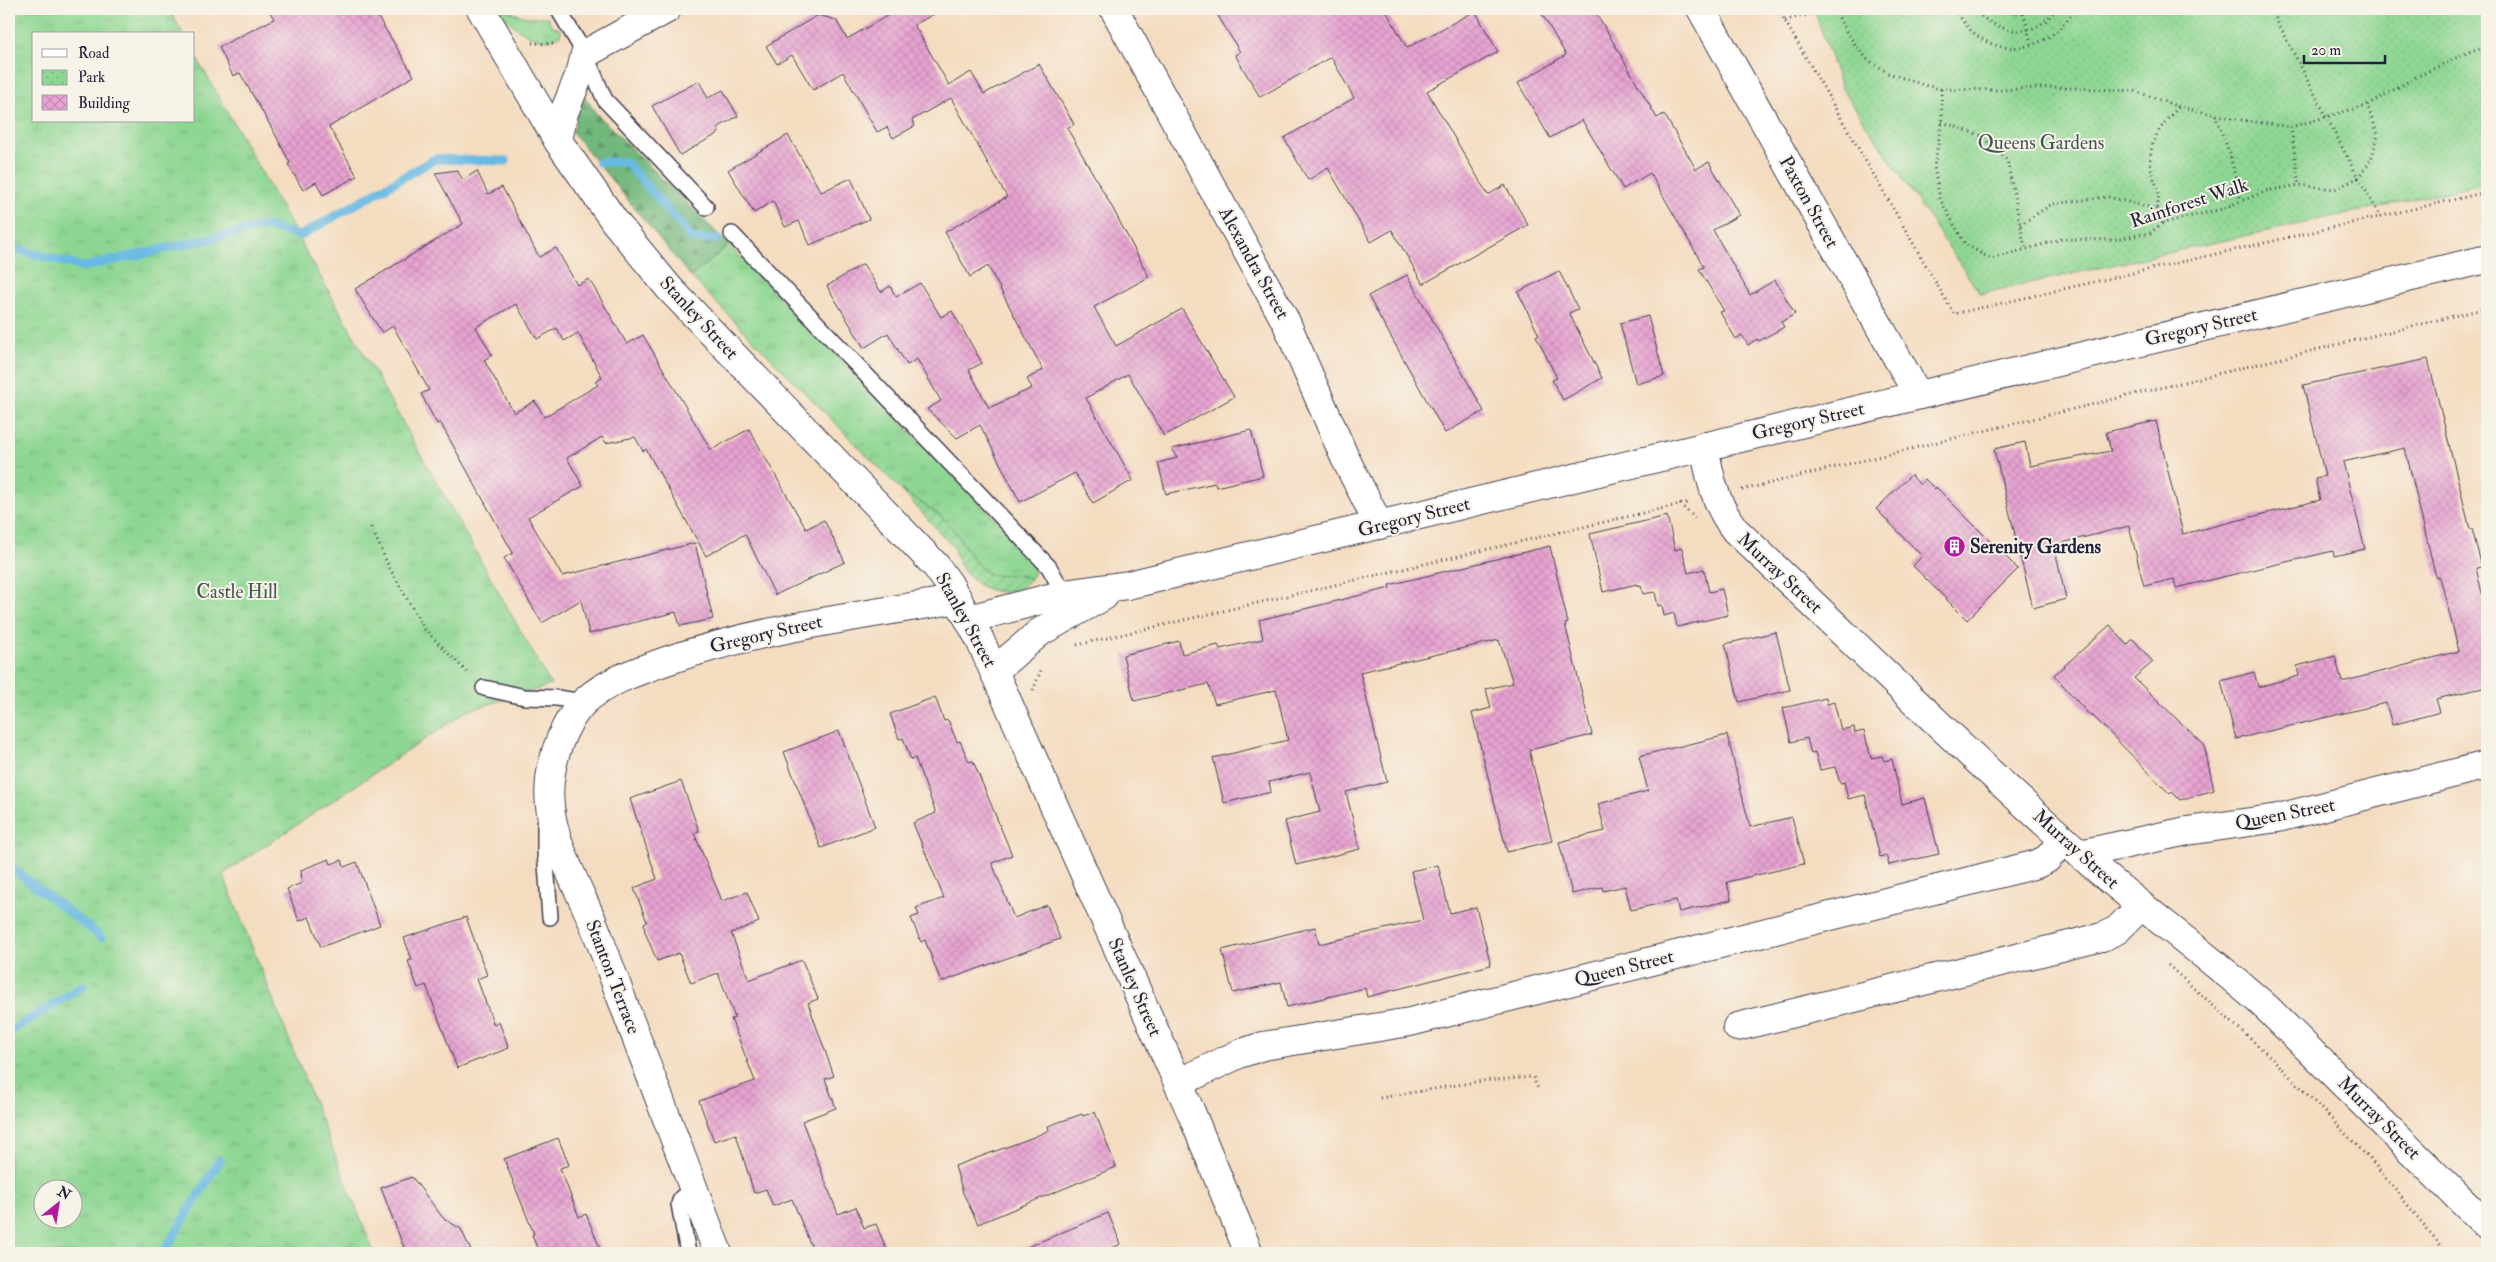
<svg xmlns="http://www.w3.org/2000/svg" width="2496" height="1262" font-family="'IM FELL Double Pica',serif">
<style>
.grass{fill:url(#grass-tufts);stroke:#587c67;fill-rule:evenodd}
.forest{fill:url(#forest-firs);stroke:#4a6d5c}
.park{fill:url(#park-dots);stroke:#587c67}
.garden{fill:url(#garden-furrows);stroke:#587c67}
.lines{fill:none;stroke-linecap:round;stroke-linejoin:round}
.stream{stroke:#68b9e3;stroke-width:9}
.building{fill:url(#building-cross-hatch);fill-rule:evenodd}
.lane-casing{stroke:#423e4f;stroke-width:18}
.street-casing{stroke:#423e4f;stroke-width:30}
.secondary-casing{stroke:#423e4f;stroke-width:30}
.path{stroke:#423e4f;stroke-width:3;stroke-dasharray:1 4;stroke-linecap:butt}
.lane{stroke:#fff;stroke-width:15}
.street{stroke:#fff;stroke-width:28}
.secondary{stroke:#fff;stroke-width:28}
.labels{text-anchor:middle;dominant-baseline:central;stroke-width:4;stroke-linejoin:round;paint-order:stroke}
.park-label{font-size:19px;fill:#425855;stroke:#f7f3e8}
.street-label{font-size:19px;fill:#22223b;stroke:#f7f3e8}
.poi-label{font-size:19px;font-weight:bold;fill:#22223b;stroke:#f7f3e8;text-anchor:start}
</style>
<defs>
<pattern id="grass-tufts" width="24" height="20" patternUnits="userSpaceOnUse" patternTransform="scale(1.25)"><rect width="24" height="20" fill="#8ed793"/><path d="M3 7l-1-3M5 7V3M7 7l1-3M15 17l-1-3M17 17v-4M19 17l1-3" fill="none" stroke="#7ab880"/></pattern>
<pattern id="forest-firs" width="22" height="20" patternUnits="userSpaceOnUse" patternTransform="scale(1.25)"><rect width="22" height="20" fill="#72b87d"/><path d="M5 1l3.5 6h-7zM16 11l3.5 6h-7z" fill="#5d9568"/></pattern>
<pattern id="park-dots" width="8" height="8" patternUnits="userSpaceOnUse" patternTransform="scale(1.25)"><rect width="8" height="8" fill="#8ed793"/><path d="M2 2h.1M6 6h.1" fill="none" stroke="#7ab880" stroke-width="1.8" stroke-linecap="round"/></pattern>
<pattern id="garden-furrows" width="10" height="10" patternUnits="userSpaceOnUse" patternTransform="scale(1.25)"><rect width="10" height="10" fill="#8ed793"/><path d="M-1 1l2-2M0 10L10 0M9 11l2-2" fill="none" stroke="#7ab880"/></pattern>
<pattern id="building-cross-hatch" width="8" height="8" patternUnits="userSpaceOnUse" patternTransform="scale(1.25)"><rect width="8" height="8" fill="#e7a3d1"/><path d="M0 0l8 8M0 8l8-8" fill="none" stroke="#c68cb4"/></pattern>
</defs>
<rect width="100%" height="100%" fill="#f7f3e8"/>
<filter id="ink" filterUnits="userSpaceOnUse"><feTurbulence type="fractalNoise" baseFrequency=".02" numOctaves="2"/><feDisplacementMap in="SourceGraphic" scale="10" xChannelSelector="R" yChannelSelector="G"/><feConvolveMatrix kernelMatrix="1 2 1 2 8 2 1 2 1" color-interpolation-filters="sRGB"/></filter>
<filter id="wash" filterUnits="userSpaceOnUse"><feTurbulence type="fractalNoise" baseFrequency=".0096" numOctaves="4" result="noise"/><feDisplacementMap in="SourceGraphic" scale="20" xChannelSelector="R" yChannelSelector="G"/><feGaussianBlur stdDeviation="1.12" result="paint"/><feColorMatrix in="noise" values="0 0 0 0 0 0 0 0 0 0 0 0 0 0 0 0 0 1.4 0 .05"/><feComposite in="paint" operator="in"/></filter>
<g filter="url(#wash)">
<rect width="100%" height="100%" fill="#f4dcc0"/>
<!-- grass -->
<g class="grass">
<path d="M 9,9 L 169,9 L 183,34 L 34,34 L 34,121 L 194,121 L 194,53 L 551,685 L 467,711 L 223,874 L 374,1253 L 9,1253 ZM 42,1190 L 72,1190 L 72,1220 L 42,1220 Z"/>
<path d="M 498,9 C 507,9 511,12 519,15 C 528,18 538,17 548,17 L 551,25 L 561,30 L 560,35 C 541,51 509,25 498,9 Z"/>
<path d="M 729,245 L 1028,553 L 1034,570 L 1031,579 C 1016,571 995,581 983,570 C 968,557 961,535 946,521 C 933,509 917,500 902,491 L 691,277 Z"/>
</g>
<!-- forest -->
<path class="forest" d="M 581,91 L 595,112 L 729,245 L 691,277 L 573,133 Z"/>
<!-- park -->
<path class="park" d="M 1814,9 L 2487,9 L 2487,183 L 1980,294 L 1841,87 Z"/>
<!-- garden -->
<path class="garden" d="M 902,491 C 917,500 933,509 946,521 C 961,535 968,557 983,570 C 995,581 1016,571 1031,579 C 1004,609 959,582 954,548 Z"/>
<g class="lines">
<!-- stream -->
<g class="stream">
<path d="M 599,162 L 626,162 L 693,239 L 717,239"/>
<path d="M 9,247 L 83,267 L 267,226 L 300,236 L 435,159 L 506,161"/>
<path d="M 9,866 L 101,937"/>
<path d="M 9,1032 L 83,986"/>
<path d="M 163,1253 L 220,1160"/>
</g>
</g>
<g id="blocks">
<!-- building -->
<g class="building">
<path d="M 268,9 L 373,9 L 414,76 L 329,127 L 357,176 L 323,195 L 316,182 L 303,190 L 288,164 L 290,163 L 274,132 L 240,73 L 233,76 L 219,47 L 274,19 Z"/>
<path d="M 899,9 L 943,9 L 914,25 L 949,85 L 971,72 L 984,94 L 1039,64 L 1074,124 L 1067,128 L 1112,207 L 1149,277 L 1094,307 L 1116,346 L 1182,309 L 1234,397 L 1164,436 L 1128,374 L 1086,398 L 1133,480 L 1093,503 L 1075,473 L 1020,502 L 980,425 L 957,438 L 927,409 L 941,401 L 917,359 L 907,365 L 888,333 L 864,348 L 827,286 L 863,264 L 881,292 L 890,286 L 896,297 L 920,283 L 941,317 L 952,311 L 982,363 L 969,370 L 989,408 L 1032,388 L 1027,379 L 1043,370 L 988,266 L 970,277 L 945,232 L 1007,197 L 951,98 L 912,120 L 915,126 L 893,138 L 887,127 L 877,132 L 843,72 L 813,90 L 792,55 L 777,64 L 766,46 L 818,15 L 836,20 L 847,39 Z"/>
<path d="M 1214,9 L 1385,9 L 1407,48 L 1475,11 L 1498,52 L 1427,91 L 1488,195 L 1505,185 L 1528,225 L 1423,284 L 1392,230 L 1371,242 L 1328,168 L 1308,180 L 1284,138 L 1354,98 L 1331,57 L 1260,97 L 1235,55 L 1240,52 Z"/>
<path d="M 1539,9 L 1594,9 L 1657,118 L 1664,114 L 1696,169 L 1709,162 L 1739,215 L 1713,230 L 1750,295 L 1775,280 L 1795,314 L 1781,322 L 1784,327 L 1759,341 L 1757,339 L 1748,345 L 1742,335 L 1736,339 L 1720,312 L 1724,311 L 1699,269 L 1704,267 L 1650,173 L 1623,189 L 1582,120 L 1550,138 L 1518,83 L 1566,55 Z"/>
<path d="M 699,81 L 708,98 L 723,90 L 738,116 L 717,128 L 719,133 L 680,155 L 652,106 Z"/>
<path d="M 788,135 L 821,192 L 851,178 L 869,219 L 810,245 L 799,221 L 785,227 L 773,201 L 754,213 L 728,170 Z"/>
<path d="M 457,170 L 463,180 L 477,171 L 488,194 L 502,187 L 539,257 L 556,248 L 577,285 L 589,279 L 627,344 L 643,335 L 711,450 L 749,429 L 806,529 L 824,520 L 845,562 L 775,595 L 745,534 L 706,556 L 646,449 L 643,451 L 635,437 L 606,443 L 602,437 L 567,458 L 583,486 L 528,517 L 562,576 L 695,543 L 713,619 L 680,626 L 676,612 L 589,634 L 581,600 L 542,623 L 504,558 L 513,553 L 440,422 L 437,424 L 421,394 L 429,390 L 393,326 L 382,333 L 355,289 L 463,224 L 435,173 ZM 516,304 L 537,339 L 557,328 L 564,341 L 578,333 L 602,377 L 595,381 L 598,385 L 544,417 L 535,401 L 514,413 L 484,360 L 492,355 L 476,327 Z"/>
<path d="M 1559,271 L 1578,309 L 1569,313 L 1602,378 L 1563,400 L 1552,380 L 1557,378 L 1536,336 L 1539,335 L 1518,292 Z"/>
<path d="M 1407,275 L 1484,411 L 1445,433 L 1368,296 Z"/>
<path d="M 1648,316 L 1664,376 L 1636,384 L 1620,323 Z"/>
<path d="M 2428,359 L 2470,529 L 2472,529 L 2482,567 L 2476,568 L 2487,614 L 2487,687 L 2436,699 L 2440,712 L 2392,725 L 2386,703 L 2236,739 L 2221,681 L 2254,672 L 2258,687 L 2299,676 L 2297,666 L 2335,656 L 2342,682 L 2459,651 L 2440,577 L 2436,577 L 2405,448 L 2343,462 L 2365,549 L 2334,556 L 2333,551 L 2176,588 L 2174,579 L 2144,586 L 2129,526 L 2054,545 L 2066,599 L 2033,608 L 1994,449 L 2025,442 L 2030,466 L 2111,451 L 2106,432 L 2156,421 L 2183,534 L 2320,500 L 2315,478 L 2325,476 L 2303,385 Z"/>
<path d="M 1251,430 L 1263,476 L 1216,487 L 1215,483 L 1166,494 L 1158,463 L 1177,458 L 1172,449 Z"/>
<path d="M 1911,475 L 1920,485 L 1925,479 L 1935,489 L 1936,487 L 2018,569 L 1967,620 L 1913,566 L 1922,556 L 1876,509 Z"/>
<path d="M 1667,516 L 1675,550 L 1682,548 L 1688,573 L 1704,569 L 1709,592 L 1722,589 L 1728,615 L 1677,627 L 1674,613 L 1664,616 L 1662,605 L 1658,606 L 1655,592 L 1643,594 L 1641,585 L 1637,586 L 1637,584 L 1603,592 L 1590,534 Z"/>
<path d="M 1550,546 L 1568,623 L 1565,624 L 1592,735 L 1529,750 L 1552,841 L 1507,852 L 1472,713 L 1491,708 L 1486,689 L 1513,683 L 1499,640 L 1360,672 L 1387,782 L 1346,792 L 1360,849 L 1296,865 L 1285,821 L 1320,812 L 1310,772 L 1269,782 L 1271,792 L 1224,803 L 1213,758 L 1288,740 L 1276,690 L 1215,704 L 1208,684 L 1134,701 L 1123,655 L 1179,641 L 1182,654 L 1218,645 L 1220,649 L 1263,639 L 1259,620 L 1390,588 L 1389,585 Z"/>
<path d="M 2110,625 L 2127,645 L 2133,639 L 2153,662 L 2134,678 L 2204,745 L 2214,790 L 2180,800 L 2172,792 L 2170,794 L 2092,715 L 2091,717 L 2054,675 Z"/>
<path d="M 1776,632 L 1790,690 L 1739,702 L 1725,644 Z"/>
<path d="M 935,697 L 944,721 L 948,720 L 957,742 L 960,741 L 969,762 L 973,761 L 1012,855 L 992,863 L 1014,918 L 1047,905 L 1060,939 L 941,982 L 925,940 L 921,942 L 911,918 L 919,915 L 916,908 L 944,898 L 913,823 L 936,813 L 915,758 L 911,760 L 903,738 L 899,739 L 890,714 Z"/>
<path d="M 1826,698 L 1827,704 L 1834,702 L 1841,730 L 1854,727 L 1855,733 L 1864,731 L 1871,758 L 1882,756 L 1884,761 L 1892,759 L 1902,804 L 1925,798 L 1939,854 L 1889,865 L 1886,855 L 1880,857 L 1865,795 L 1848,799 L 1844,782 L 1840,783 L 1835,767 L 1820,770 L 1815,752 L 1811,754 L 1807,738 L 1791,742 L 1783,708 Z"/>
<path d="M 839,731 L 875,827 L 821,848 L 784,752 Z"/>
<path d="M 1727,735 L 1750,827 L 1792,817 L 1804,864 L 1727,882 L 1731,900 L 1679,912 L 1676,900 L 1631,910 L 1625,886 L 1603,891 L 1602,887 L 1572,894 L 1559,842 L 1605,831 L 1598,804 L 1648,791 L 1639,756 Z"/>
<path d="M 681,781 L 699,831 L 694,833 L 722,901 L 747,892 L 759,922 L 731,933 L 749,980 L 802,960 L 818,999 L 808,1003 L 834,1076 L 825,1079 L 836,1108 L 802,1121 L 838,1214 L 856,1207 L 864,1228 L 876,1224 L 888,1253 L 814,1253 L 792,1199 L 773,1206 L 766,1189 L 754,1193 L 736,1134 L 714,1141 L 699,1101 L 755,1081 L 731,1019 L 735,1018 L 718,973 L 691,983 L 679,953 L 657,961 L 645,932 L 644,923 L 647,922 L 634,888 L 657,879 L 630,799 Z"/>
<path d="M 329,859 L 331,864 L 342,860 L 344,867 L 357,862 L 380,925 L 321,947 L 309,917 L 299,921 L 287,889 L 302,883 L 301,870 Z"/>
<path d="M 1438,865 L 1450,913 L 1476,907 L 1491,965 L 1367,997 L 1365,988 L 1287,1007 L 1281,982 L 1233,993 L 1222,950 L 1315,927 L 1319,944 L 1423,920 L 1411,871 Z"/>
<path d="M 466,917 L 487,975 L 477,979 L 494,1025 L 499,1022 L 509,1048 L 457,1068 L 426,985 L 418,988 L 408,961 L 412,960 L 404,938 Z"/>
<path d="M 1095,1112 L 1116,1167 L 978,1224 L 963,1193 L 955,1166 L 1034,1137 L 1049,1130 L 1048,1126 L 1082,1114 L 1083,1116 Z"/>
<path d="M 558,1138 L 569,1165 L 560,1168 L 579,1217 L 586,1214 L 602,1253 L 539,1253 L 532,1235 L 534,1234 L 504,1159 Z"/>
<path d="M 412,1177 L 443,1218 L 461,1229 L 472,1253 L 406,1253 L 381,1188 Z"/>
<path d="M 1108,1213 L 1121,1244 L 1099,1253 L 1013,1253 Z"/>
</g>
</g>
</g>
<g filter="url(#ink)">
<use href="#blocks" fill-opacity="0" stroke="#423e4f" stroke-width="1"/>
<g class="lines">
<defs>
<g id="lane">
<path d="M 558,9 L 585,54 L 605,100 L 706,207"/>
<path d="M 732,234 L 1049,567 L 1064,594"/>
<path d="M 484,688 L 525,697 L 557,698 L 584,702"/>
<path d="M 545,824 L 545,851 L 550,917"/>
<path d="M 688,1253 L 679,1204 L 681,1198 L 694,1190"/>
</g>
<g id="street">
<path d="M 1114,9 L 1286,322 L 1345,458 L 1379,525"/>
<path d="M 1701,9 L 1918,395"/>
<path d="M 558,141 L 563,115 L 581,71 L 585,54 L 667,9"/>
<path d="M 1704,446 C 1710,478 1715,504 1735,530 C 1850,638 1962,750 2080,854 C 2140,908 2207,954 2267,1008 L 2487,1226"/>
<path d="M 969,619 L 1064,594 L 1128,585 L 2487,259"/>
<path d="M 994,671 L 1040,632 L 1104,596"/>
<path d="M 2080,854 L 2187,831 L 2278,818 L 2487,765"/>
<path d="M 1737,1027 L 2102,937 L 2117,930 L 2140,907"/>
<path d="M 1178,1083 L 1239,1054 L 1263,1046 L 1410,1022 L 2037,864 L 2047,859 L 2064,840"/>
<path d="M 718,1253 C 677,1146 636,1038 596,930 C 581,892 554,847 550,806 C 546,772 560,725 585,701 C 608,680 641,670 669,660 C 763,628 861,616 958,599"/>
</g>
<path id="secondary" d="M 481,9 L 558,141 L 615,222 L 669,288 L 936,566 L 949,584 L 979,638 L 1191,1112 L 1249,1253"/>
</defs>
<!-- lane casing -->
<use href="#lane" class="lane-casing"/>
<!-- street casing -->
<use href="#street" class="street-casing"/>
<!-- secondary casing -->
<use href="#secondary" class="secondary-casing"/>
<!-- path -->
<g class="path">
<path d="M 520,9 L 539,11"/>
<path d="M 1778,9 L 1954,314 L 2487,192"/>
<path d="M 1834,9 L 1849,36 L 1867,59 L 1888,73 L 1924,85 L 1941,89 L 2000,90 L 2053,87 L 2135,91 L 2179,107 L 2247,121 L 2291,127 L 2367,105 L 2416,77 L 2471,51 L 2487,46"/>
<path d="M 1956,9 C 1982,63 2046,58 2075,9"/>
<path d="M 1974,9 C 1995,33 2036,42 2055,9"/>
<path d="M 1997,9 C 2010,15 2020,14 2032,9"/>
<path d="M 2022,9 L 2032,46"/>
<path d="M 2271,9 L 2358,178 L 2381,217"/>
<path d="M 1785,20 L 1836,9"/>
<path d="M 532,43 L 556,44"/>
<path d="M 1941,89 L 1942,122 L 1934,167 L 1940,199 L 1965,244 L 1991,259 L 2062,239 L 2112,240 L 2150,233 L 2163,223 L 2222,209 L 2266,191 L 2299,185 L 2335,189 L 2358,178 L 2371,160 L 2378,135 L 2367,105"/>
<path d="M 2215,115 L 2230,154 L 2241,201"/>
<path d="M 1942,122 L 1982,136 L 2007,160 L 2025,248"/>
<path d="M 2291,127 L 2299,185"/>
<path d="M 2156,209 L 2163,223"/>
<path d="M 2020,225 L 2052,204 L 2108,197 L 2156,209 C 2163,189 2154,186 2151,168 C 2147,143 2162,123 2179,107"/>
<path d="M 1742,490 L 2487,308"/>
<path d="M 1680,504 L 1695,518"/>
<path d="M 371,527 L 389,567 L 425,630 L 469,674"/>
<path d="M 1077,645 L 1690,502"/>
<path d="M 1033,690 L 1042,668"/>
<path d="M 2168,965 L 2273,1059 L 2370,1159 L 2447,1253"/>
<path d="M 1380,1098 L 1481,1081 L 1533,1077 L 1538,1089"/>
</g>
<!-- lane -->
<use href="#lane" class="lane"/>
<!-- street -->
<use href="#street" class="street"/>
<!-- secondary -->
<use href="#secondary" class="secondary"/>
</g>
</g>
<!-- icons -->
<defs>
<symbol id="building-disc" viewBox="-11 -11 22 22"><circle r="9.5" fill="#b5179e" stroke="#f7f3e8"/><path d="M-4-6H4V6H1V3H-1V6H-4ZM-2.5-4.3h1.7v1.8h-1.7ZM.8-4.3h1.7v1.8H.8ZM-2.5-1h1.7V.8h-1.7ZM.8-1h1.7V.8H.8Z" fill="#fff"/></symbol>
</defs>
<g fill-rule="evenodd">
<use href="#building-disc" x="1942" y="534" width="25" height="25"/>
</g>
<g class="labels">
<!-- park labels -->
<g class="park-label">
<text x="2041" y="143">Queens Gardens</text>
<text x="237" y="592">Castle Hill</text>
</g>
<!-- street labels -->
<g class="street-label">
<text transform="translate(1809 202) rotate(61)">Paxton Street</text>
<text transform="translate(2189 203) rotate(-18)">Rainforest Walk</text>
<text transform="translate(1254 263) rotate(61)">Alexandra Street</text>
<text transform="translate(699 318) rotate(47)">Stanley Street</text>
<text transform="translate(2201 327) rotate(-13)">Gregory Street</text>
<text transform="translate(1808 421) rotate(-13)">Gregory Street</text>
<text transform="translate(1414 517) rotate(-14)">Gregory Street</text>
<text transform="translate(1780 573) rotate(43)">Murray Street</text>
<text transform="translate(966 620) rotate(61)">Stanley Street</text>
<text transform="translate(766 634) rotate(-13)">Gregory Street</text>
<text transform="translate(2285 814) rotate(-11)">Queen Street</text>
<text transform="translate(2076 849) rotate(42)">Murray Street</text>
<text transform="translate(1624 968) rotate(-14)">Queen Street</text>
<text transform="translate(613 977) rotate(69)">Stanton Terrace</text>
<text transform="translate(1135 987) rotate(66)">Stanley Street</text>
<text transform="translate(2379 1118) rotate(45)">Murray Street</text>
</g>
<!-- poi labels -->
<g class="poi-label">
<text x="1970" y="547">Serenity Gardens</text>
</g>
</g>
<!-- margin -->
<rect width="2496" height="1262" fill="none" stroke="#f7f3e8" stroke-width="30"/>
<!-- legend -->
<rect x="32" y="32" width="162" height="90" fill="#f7f3e8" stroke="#a29fa3"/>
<rect x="42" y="49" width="25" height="8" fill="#ffffff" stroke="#a29fa3"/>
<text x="78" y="58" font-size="15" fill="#22223b">Road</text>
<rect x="42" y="70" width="25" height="15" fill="url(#park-dots)" stroke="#a29fa3"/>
<text x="78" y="82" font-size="15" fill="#22223b">Park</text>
<rect x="42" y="95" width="25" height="15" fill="url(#building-cross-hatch)" stroke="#a29fa3"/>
<text x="78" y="108" font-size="15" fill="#22223b">Building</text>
<!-- north arrow -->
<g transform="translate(58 1204) rotate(30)"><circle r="24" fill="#f7f3e8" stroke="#a29fa3"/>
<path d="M0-4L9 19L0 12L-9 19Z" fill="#b5179e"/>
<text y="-8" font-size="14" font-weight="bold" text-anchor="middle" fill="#22223b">N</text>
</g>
<!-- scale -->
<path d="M2304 55v8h81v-8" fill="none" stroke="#22223b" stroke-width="2.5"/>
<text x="2311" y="55" font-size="15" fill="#22223b" stroke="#f7f3e8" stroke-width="4" paint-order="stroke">20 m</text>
</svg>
